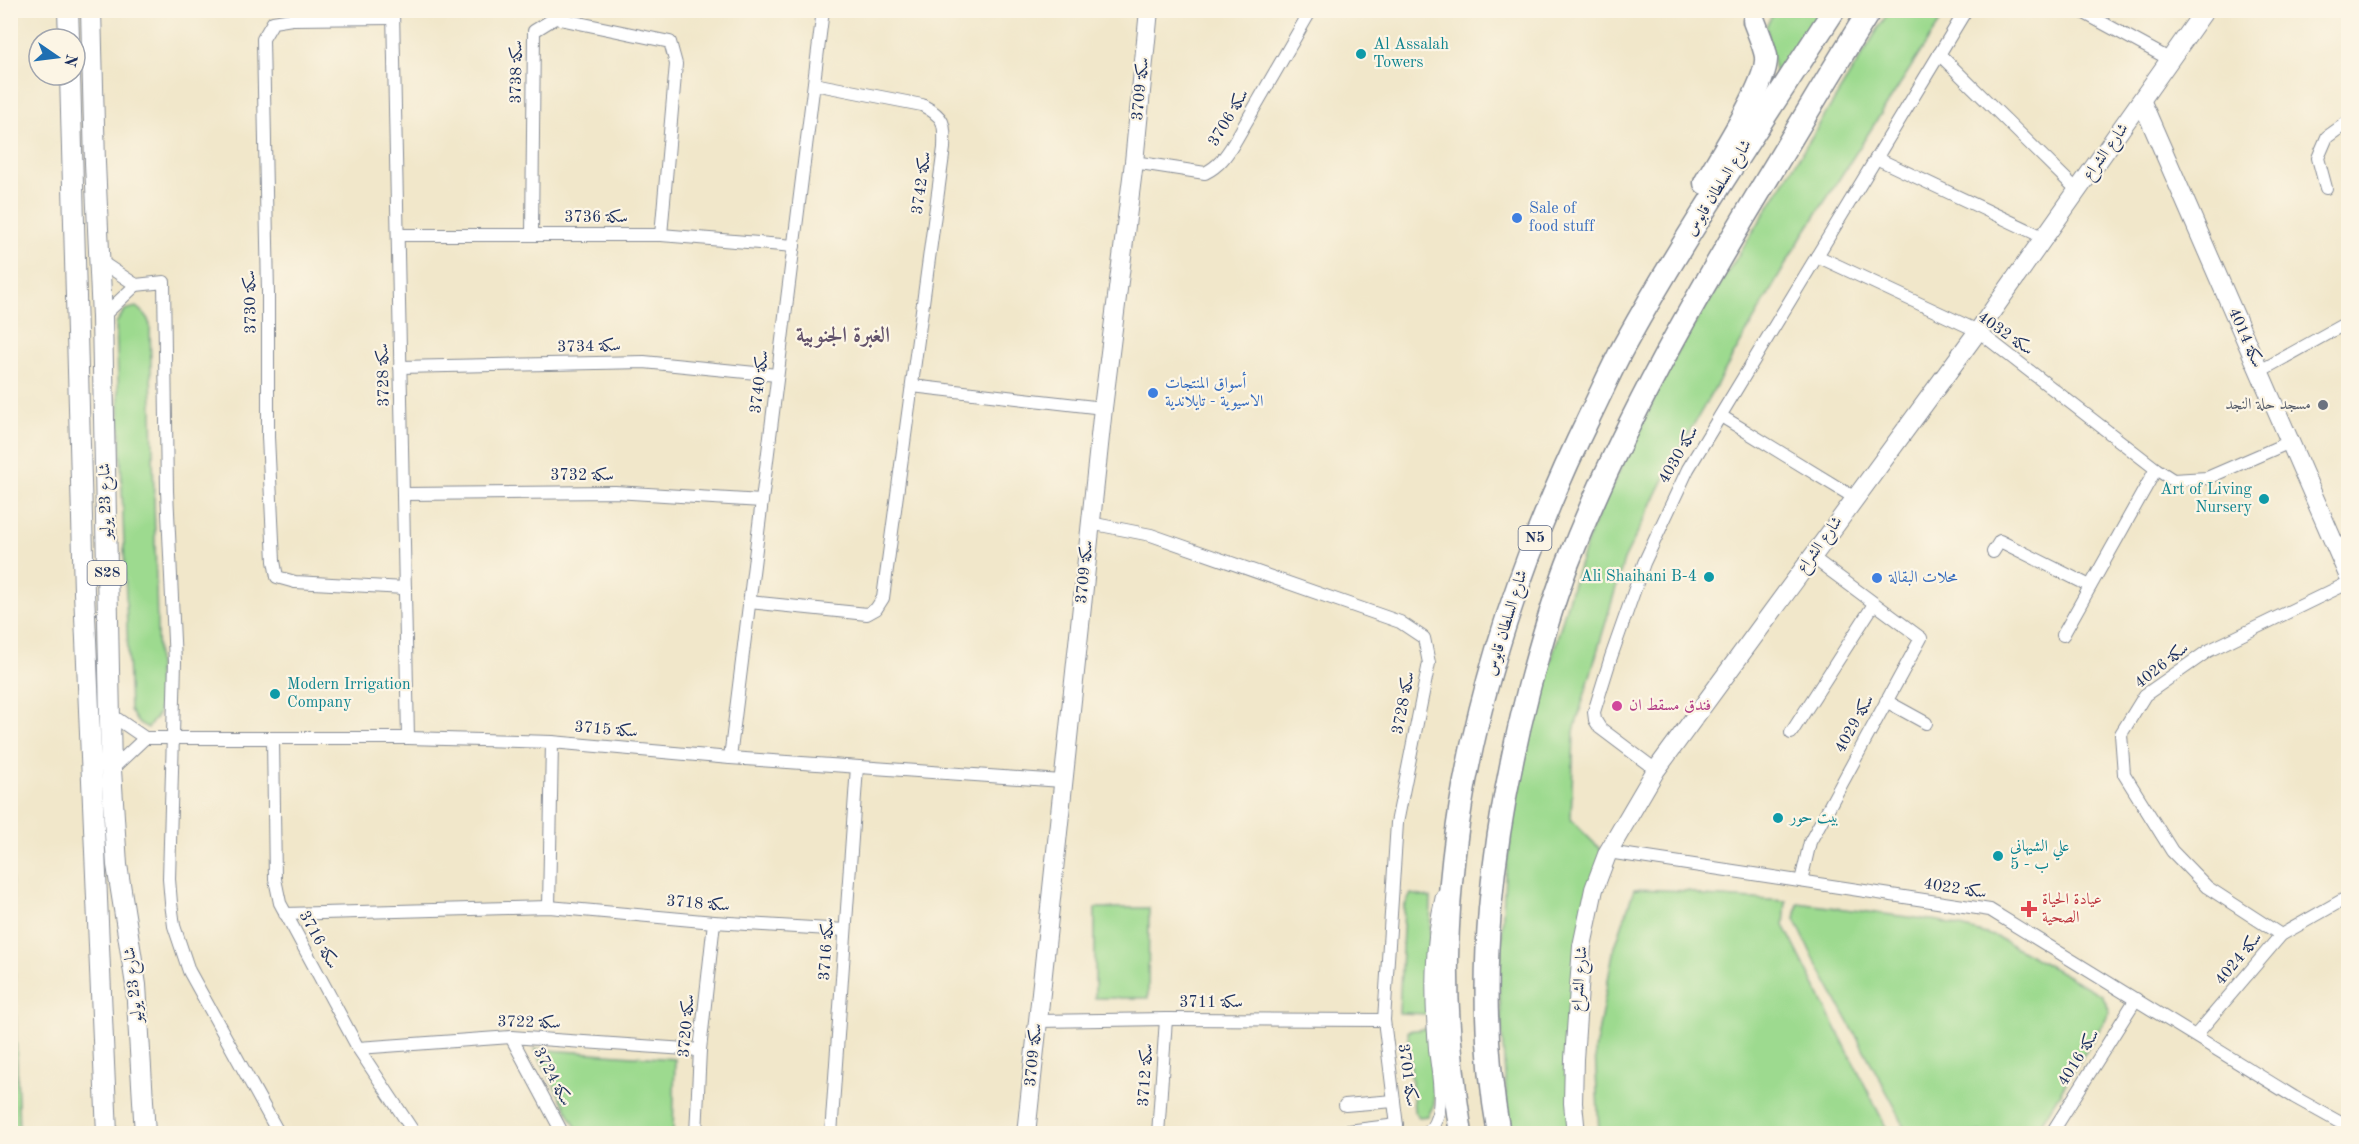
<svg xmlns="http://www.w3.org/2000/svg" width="2359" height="1144" font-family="'Old Standard TT',Amiri,serif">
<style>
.green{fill:#9dda8f;stroke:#5c8476;stroke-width:1.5}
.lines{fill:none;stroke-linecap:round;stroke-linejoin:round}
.stream{stroke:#57c3cf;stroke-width:4}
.street-casing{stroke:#868b94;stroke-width:14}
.secondary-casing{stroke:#868b94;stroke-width:20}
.primary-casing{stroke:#868b94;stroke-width:22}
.highway-casing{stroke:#868b94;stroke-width:25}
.street{stroke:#fff;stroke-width:12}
.secondary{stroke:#fff;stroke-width:18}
.primary{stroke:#fff;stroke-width:20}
.highway{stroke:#fff;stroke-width:22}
.culture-dot{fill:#0f9aa8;stroke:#fcf5e5;stroke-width:2}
.shop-dot{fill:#3f7fe0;stroke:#fcf5e5;stroke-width:2}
.worship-dot{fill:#6b7280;stroke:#fcf5e5;stroke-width:2}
.hotel-dot{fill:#d1479c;stroke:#fcf5e5;stroke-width:2}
.health-dot{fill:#e0444e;stroke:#fcf5e5;stroke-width:2}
.labels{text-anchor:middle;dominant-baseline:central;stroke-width:4.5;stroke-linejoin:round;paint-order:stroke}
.shield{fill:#fcf5e5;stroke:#5e6a86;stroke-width:1.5}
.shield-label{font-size:15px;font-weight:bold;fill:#1b2f5e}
.culture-label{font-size:16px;fill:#0d838f;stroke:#fcf5e5;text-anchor:start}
.street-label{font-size:16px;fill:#1b2f5e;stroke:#fcf5e5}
.shop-label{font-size:16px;fill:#366cbe;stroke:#fcf5e5;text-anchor:start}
.worship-label{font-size:16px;fill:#5b616d;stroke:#fcf5e5;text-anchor:end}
.hotel-label{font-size:16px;fill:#b23c85;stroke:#fcf5e5;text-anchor:start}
.health-label{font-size:16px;fill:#be3a42;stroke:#fcf5e5;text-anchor:start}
.district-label{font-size:22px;font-weight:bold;fill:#62526b;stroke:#fcf5e5}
</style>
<rect width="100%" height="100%" fill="#fcf5e5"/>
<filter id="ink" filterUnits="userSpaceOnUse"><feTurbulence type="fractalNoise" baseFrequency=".0167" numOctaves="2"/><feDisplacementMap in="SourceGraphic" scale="12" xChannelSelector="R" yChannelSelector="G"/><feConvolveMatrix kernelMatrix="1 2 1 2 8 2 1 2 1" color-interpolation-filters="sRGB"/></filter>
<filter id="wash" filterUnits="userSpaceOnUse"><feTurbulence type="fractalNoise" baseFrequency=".008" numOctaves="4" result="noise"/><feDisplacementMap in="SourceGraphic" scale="24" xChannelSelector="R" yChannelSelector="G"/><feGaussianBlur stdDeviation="1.35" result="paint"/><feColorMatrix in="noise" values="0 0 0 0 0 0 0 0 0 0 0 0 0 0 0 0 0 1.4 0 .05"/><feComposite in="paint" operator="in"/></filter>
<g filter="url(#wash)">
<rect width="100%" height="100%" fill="#f1e7ca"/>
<!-- green -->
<g class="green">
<path d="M 1775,11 L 1822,11 L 1777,80 L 1766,26 Z"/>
<path d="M 1889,11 L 1947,11 L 1798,243 L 1675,457 L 1624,560 L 1574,731 L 1571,820 L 1603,852 L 1590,888 L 1571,1133 L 1512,1134 L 1507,1106 L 1499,987 L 1505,876 L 1522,763 L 1571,590 L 1591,530 L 1677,352 L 1768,208 Z"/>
<path d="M 136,307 L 146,315 L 150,325 L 159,713 L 148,728 L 137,722 L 130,710 L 116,323 L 125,310 Z"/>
<path d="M 10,871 L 11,871 L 19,1134 L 10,1133 Z"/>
<path d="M 1634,889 L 1689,891 L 1704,896 L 1786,901 L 1784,925 L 1889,1133 L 1599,1133 L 1595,1050 L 1613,953 Z"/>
<path d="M 1411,894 L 1431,898 L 1428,1014 L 1399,1013 L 1404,907 Z"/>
<path d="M 1798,903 L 1939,921 L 1997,937 L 2102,995 L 2110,1012 L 2035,1133 L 1907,1133 L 1895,1107 L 1811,953 L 1795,919 Z"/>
<path d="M 1095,908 L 1149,908 L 1148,998 L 1095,998 Z"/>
<path d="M 1430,1028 L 1434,1104 L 1428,1116 L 1419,1117 L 1414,1111 L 1408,1031 Z"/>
<path d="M 535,1049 L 675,1059 L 673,1133 L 579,1133 Z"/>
</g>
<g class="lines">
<!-- stream -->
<path class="stream" d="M 2338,10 L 2348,18"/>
</g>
</g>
<g filter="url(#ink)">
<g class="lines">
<defs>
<g id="street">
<path d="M 2079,10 L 2171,60"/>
<path d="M 393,11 L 408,738"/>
<path d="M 393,18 L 292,19 L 273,22 L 263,39 L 268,293 L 268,437 L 274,561 L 277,577 L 295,582 L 405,588"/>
<path d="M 1939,54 L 2078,191"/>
<path d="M 1876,158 L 2045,238"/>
<path d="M 1134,162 L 1205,173 C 1219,166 1226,156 1234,143 L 1311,10"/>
<path d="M 2326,188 L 2318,158 L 2327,137 L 2348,122"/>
<path d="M 398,235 L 661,235 L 794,246"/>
<path d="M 532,235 L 534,31 L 555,18 L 670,42 L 676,64 L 661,235"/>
<path d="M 1817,256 L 1978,331 L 2156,469 L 2173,480 L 2207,478 L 2290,442"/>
<path d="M 100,261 L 136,285 L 164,282 L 167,491 L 175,662 L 169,879 L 171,903 L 174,926 L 189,971 L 279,1134"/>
<path d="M 102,317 L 136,285"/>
<path d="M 400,367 L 644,362 L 777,375"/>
<path d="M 2260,371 L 2348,322"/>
<path d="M 912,386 L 1103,408"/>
<path d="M 1721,416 L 1855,498"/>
<path d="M 403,494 L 615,492 L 762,501"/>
<path d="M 1090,523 L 1151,535 L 1400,622 L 1424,638 L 1429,663 L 1397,823 L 1384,1020 L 1398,1134"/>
<path d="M 1993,552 L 2000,541 L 2090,586"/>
<path d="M 749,602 L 867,614 L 876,609 L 883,598 L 944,148 C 945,123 945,117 922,105 L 814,84"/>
<path d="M 2063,635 L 2156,469"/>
<path d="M 1886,701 L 1926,723"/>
<path d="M 110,714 L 145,738 L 408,738 L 552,742 L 730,758 L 1062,781"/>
<path d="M 1791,733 L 1874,604"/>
<path d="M 273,739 L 275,879 L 280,903 L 358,1048 L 415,1134"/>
<path d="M 730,758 L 823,10"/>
<path d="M 111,770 L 145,738"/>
<path d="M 1656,770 L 1600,728 L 1595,720 L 1594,712 L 1611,657 L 1644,563 L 1688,469 L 1966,10"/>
<path d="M 1608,852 L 1990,910 L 2294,1097 L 2348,1127"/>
<path d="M 1801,881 L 1810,842 L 1921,638 L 1812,557"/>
<path d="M 549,907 L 552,742"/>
<path d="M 285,914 L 549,907 L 714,922 L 845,930"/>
<path d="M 2281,935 L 2207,887 L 2172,851 L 2124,774 L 2121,734 L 2145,695 L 2208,651 L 2348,583"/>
<path d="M 1038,1021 L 1166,1019 L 1384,1020"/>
<path d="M 2196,1035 L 2281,935 L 2348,897"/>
<path d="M 511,1037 L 563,1134"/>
<path d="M 358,1048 L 511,1037 L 700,1050"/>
<path d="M 1345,1105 L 1394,1101"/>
<path d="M 1348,1131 L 1397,1125"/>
<path d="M 696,1134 L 700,1050 L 714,922"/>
<path d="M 831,1134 L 857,767"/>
<path d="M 1158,1134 L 1166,1019"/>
<path d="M 1427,1134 C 1434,1127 1437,1119 1439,1109 C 1442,1089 1437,1069 1435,1049 C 1431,998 1430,945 1442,896"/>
<path d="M 2057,1134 L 2053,1131 L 2136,999"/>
</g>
<g id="secondary">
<path d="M 2142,102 L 2348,575"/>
<path d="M 1026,1134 L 1103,408 L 1134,162 L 1149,10"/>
<path d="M 1576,1134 L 1573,1103 L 1574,1059 L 1582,946 L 1594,889 L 1608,852 L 1656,770 L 1978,331 L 2205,10"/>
</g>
<g id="primary">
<path d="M 68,10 L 69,39"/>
<path d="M 91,10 L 95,163 L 102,317 L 111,770 L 117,865 L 136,985 L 145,1134"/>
<path d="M 70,75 L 84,592 L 107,1134"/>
</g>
<g id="highway">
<path d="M 1705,183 C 1719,157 1769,82 1766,56 C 1764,45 1758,32 1754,21"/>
<path d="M 1461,1134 C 1452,1076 1446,1016 1447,957 C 1450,768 1509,581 1591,413 C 1603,389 1613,365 1626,342 C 1689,228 1763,120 1834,10"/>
<path d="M 1499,1134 C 1472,985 1492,832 1529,688 C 1540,646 1552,605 1567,565 C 1622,423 1699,291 1778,161 C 1808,111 1838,60 1870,10"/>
</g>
</defs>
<!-- street casing -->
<use href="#street" class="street-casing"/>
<!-- secondary casing -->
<use href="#secondary" class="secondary-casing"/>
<!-- primary casing -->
<use href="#primary" class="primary-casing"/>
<!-- highway casing -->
<use href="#highway" class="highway-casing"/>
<!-- street -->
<use href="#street" class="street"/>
<!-- secondary -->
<use href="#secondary" class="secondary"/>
<!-- primary -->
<use href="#primary" class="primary"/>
<!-- highway -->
<use href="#highway" class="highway"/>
</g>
</g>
<!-- markers -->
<g class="culture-dot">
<circle cx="1361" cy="54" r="6"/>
<circle cx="2264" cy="499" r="6"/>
<circle cx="1709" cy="577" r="6"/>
<circle cx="275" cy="694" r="6"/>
<circle cx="1778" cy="818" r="6"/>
<circle cx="1998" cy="856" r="6"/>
</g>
<g class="shop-dot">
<circle cx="1517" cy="218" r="6"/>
<circle cx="1153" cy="393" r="6"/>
<circle cx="1877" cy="578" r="6"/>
</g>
<circle class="worship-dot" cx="2323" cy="405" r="6"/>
<circle class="hotel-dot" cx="1617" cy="706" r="6"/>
<path class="health-dot" d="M2026 900h6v6h6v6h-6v6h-6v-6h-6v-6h6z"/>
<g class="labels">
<!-- shield labels -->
<g class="shield">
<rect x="1518.5" y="526" width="33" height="24" rx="4.5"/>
<rect x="87.5" y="561" width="39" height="24" rx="4.5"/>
</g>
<g class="shield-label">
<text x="1535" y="538">N5</text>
<text x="107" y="573">S28</text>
</g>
<!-- culture labels -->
<g class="culture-label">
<text x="1373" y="45">Al Assalah<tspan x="1373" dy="18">Towers</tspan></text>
<text x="2252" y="490" text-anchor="end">Art of Living<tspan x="2252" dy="18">Nursery</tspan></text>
<text x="1697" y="577" text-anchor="end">Ali Shaihani B-4</text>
<text x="287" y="685">Modern Irrigation<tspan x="287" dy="18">Company</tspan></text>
<text x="1790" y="818">بيت حور</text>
<text x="2010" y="847">علي الشيهاني<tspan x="2010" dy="18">ب - 5</tspan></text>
</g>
<!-- street labels -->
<g class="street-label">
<text transform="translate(517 72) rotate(-89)">سكة 3738</text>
<text transform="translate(1141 89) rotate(-84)">سكة 3709</text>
<text transform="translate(1229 118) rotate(-59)">سكة 3706</text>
<text transform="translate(2106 152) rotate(-54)">شارع الشراع</text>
<text transform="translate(922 183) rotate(-82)">سكة 3742</text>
<text transform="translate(1719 188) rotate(-58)">شارع السلطان قابوس</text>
<text x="596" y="218">سكة 3736</text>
<text transform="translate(251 302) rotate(-91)">سكة 3730</text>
<text transform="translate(2005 334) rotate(35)">سكة 4032</text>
<text transform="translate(2245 338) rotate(66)">سكة 4014</text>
<text transform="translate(589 347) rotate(-1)">سكة 3734</text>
<text transform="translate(384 375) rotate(-91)">سكة 3728</text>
<text transform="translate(760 382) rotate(-83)">سكة 3740</text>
<text transform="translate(1679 455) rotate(-60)">سكة 4030</text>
<text x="582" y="476">سكة 3732</text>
<text transform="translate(106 501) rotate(-91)">شارع 23 يوليو</text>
<text transform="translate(1820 545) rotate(-54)">شارع الشراع</text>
<text transform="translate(1085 572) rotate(-84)">سكة 3709</text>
<text transform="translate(1507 623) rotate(-73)">شارع السلطان قابوس</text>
<text transform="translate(2162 666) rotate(-38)">سكة 4026</text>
<text transform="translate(1404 703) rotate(-79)">سكة 3728</text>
<text transform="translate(1855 724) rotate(-61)">سكة 4029</text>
<text transform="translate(606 730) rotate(5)">سكة 3715</text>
<text transform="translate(1955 889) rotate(9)">سكة 4022</text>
<text transform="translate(698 904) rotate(5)">سكة 3718</text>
<text transform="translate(318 940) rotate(61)">سكة 3716</text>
<text transform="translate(827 949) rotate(-86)">سكة 3716</text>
<text transform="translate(2239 959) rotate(-50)">سكة 4024</text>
<text transform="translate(1580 979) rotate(-85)">شارع الشراع</text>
<text transform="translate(134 985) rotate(-96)">شارع 23 يوليو</text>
<text x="1211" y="1003">سكة 3711</text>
<text transform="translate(529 1023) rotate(2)">سكة 3722</text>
<text transform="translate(687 1026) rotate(-85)">سكة 3720</text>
<text transform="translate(1034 1055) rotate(-84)">سكة 3709</text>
<text transform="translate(2079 1058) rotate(-58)">سكة 4016</text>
<text transform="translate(1146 1075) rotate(-86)">سكة 3712</text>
<text transform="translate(1407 1075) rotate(82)">سكة 3701</text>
<text transform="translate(552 1077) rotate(62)">سكة 3724</text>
</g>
<!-- shop labels -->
<g class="shop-label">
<text x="1529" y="209">Sale of<tspan x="1529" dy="18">food stuff</tspan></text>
<text x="1165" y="384">أسواق المنتجات<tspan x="1165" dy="18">الاسيوية - تايلاندية</tspan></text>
<text x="1889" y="578">محلات البقالة</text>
</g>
<!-- worship labels -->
<g class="worship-label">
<text x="2311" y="405">مسجد حلة النجد</text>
</g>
<!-- hotel labels -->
<g class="hotel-label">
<text x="1629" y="706">فندق مسقط ان</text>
</g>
<!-- health labels -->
<g class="health-label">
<text x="2042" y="900">عيادة الحياة<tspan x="2042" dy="18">الصحية</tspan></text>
</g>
<!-- district labels -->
<g class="district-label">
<text x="843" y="336">الغبرة الجنوبية</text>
</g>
</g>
<!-- margin -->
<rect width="2359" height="1144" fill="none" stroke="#fcf5e5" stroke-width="36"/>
<!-- north arrow -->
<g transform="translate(57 57) rotate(104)"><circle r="28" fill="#fcf5e5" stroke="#a2a6af" stroke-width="1.5"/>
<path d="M0-4.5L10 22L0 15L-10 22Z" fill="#1f6fb2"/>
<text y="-9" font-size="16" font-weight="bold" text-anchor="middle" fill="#1b2f5e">N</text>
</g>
</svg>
